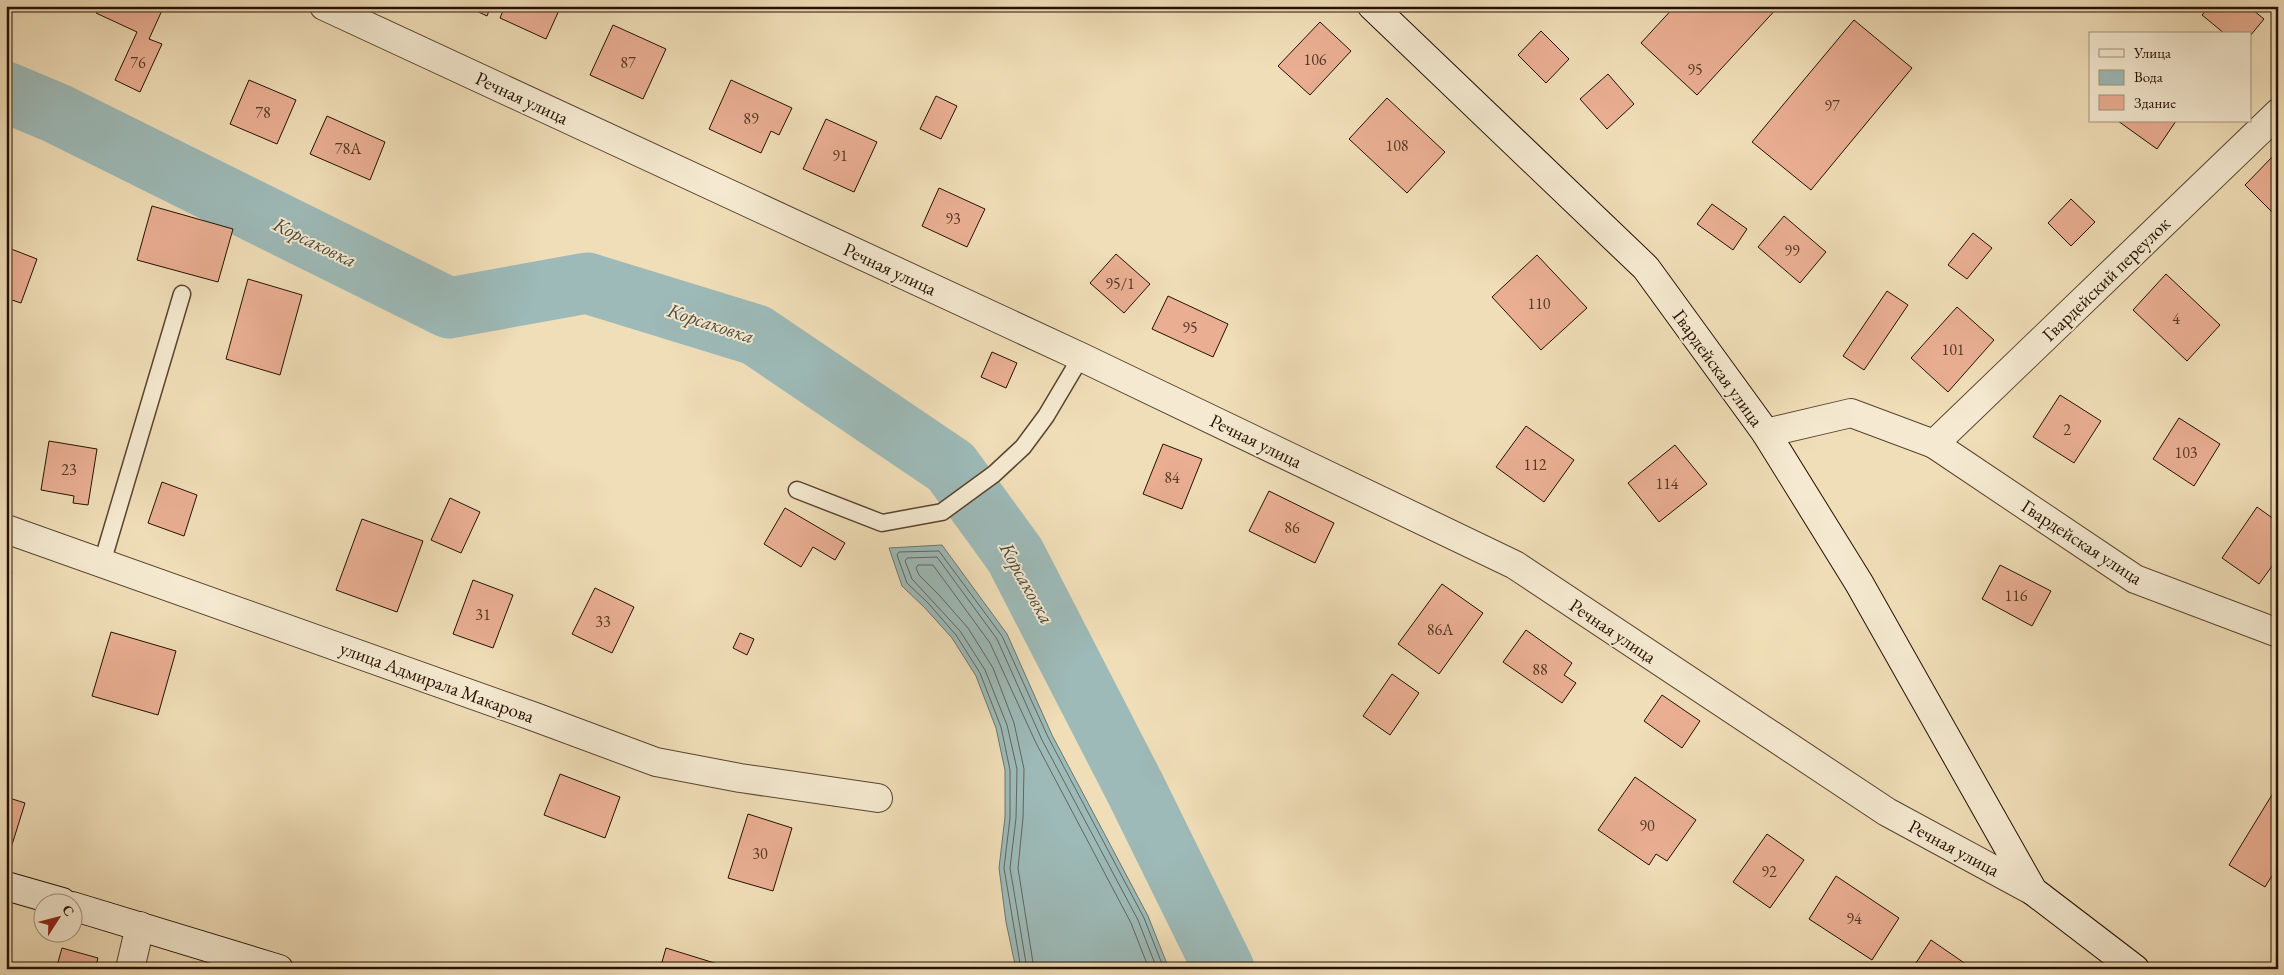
<svg xmlns="http://www.w3.org/2000/svg" width="2284" height="975" font-family="'EB Garamond',serif">
<style>
.water{fill:#9dbab8;stroke:#6d766e}
.lines{fill:none;stroke-linecap:round;stroke-linejoin:round}
.shore{stroke:#61655c;stroke-width:1}
.river{stroke:#9dbab8;stroke-width:61}
.building{fill:#eaaf93;stroke:#251000}
.lane-casing{stroke:#58442e;stroke-width:19}
.street-casing{stroke:#58442e;stroke-width:30}
.secondary-casing{stroke:#251000;stroke-width:30}
.lane{stroke:#f5ead1;stroke-width:16}
.street{stroke:#f5ead1;stroke-width:28}
.secondary{stroke:#f5ead1;stroke-width:28}
.labels{text-anchor:middle;dominant-baseline:central;stroke-width:4;stroke-linejoin:round;paint-order:stroke}
.number-label{font-size:16px;fill:#563825}
.street-label{font-size:19px;fill:#251000;stroke:#f5ead1}
.water-label{font-size:20px;font-style:italic;fill:#4f4c40;stroke:#f5ead1}
</style>
<rect width="100%" height="100%" fill="#f0deb8"/>
<filter id="stains"><feTurbulence type="fractalNoise" baseFrequency=".004" numOctaves="4"/><feColorMatrix values="0 0 0 0 .2 0 0 0 0 .09 0 0 0 0 .02 0 0 0 .5 -.17"/></filter>
<radialGradient id="worn" r=".72"><stop offset=".6" stop-color="#630" stop-opacity="0"/><stop offset="1" stop-color="#630" stop-opacity=".3"/></radialGradient>
<!-- water -->
<path class="water" d="M 942,545 L 1007,634 L 1052,735 L 1148,916 L 1169,969 L 1016,969 L 1006,922 L 999,868 L 1005,817 L 1005,770 L 996,728 L 976,676 L 952,638 L 925,608 L 902,586 L 889,548 Z"/>
<g class="lines">
<!-- shore -->
<g class="shore">
<path d="M 1021,969 L 1004,868 L 1010,818 L 1010,770 L 1001,727 L 980,673 L 956,635 L 929,604 L 907,583 L 897,555 L 899,552 L 939,551 L 1002,636 L 1048,737 L 1144,918 L 1164,969"/>
<path d="M 1027,969 L 1010,868 L 1016,818 L 1017,769 L 1007,725 L 985,670 L 960,631 L 912,579 L 905,561 L 907,558 L 937,557 L 997,639 L 1042,740 L 1138,920 L 1157,969"/>
<path d="M 1034,969 L 1018,868 L 1023,818 L 1024,769 L 1014,723 L 993,668 L 968,628 L 939,595 L 919,575 L 916,568 L 918,565 L 933,565 L 990,643 L 1036,743 L 1131,923 L 1149,969"/>
</g>
<!-- river -->
<path class="river" d="M 6,92 L 56,113 L 449,308 L 587,283 L 756,335 L 951,467 L 1015,555 L 1136,790 L 1224,969"/>
</g>
<!-- building -->
<g class="building">
<path d="M 99,6 L 164,6 L 149,39 L 162,44 L 140,92 L 115,80 L 137,32 L 96,13 Z"/>
<path d="M 466,6 L 491,6 L 487,16 Z"/>
<path d="M 505,6 L 561,6 L 546,39 L 500,18 Z"/>
<path d="M 1675,6 L 1779,6 L 1697,95 L 1641,43 Z"/>
<path d="M 2210,6 L 2248,6 L 2264,19 L 2250,36 L 2250,34 L 2225,34 L 2202,15 Z"/>
<path d="M 1854,20 L 1912,68 L 1811,190 L 1752,142 Z"/>
<path d="M 1320,22 L 1351,51 L 1310,95 L 1278,66 Z"/>
<path d="M 613,25 L 666,49 L 643,99 L 590,75 Z"/>
<path d="M 1541,31 L 1569,59 L 1546,83 L 1518,55 Z"/>
<path d="M 1608,74 L 1634,104 L 1607,129 L 1580,99 Z"/>
<path d="M 249,80 L 296,100 L 277,144 L 230,124 Z"/>
<path d="M 731,80 L 792,108 L 779,135 L 771,131 L 761,153 L 709,129 Z"/>
<path d="M 936,96 L 957,106 L 941,139 L 920,129 Z"/>
<path d="M 1387,98 L 1445,152 L 1407,193 L 1349,139 Z"/>
<path d="M 327,116 L 385,142 L 370,180 L 310,154 Z"/>
<path d="M 826,119 L 877,142 L 854,192 L 803,169 Z"/>
<path d="M 2118,121 L 2176,121 L 2157,149 Z"/>
<path d="M 2275,154 L 2278,157 L 2278,218 L 2245,185 Z"/>
<path d="M 939,188 L 985,209 L 967,247 L 922,226 Z"/>
<path d="M 2071,199 L 2095,222 L 2071,246 L 2048,223 Z"/>
<path d="M 1712,204 L 1747,229 L 1733,250 L 1697,224 Z"/>
<path d="M 152,206 L 233,229 L 218,282 L 137,260 Z"/>
<path d="M 1784,216 L 1826,252 L 1800,283 L 1758,247 Z"/>
<path d="M 1973,233 L 1992,248 L 1967,279 L 1948,265 Z"/>
<path d="M 6,247 L 37,259 L 21,303 L 6,298 Z"/>
<path d="M 1116,254 L 1150,284 L 1124,313 L 1090,283 Z"/>
<path d="M 1537,255 L 1587,308 L 1541,350 L 1492,297 Z"/>
<path d="M 2166,274 L 2220,325 L 2187,361 L 2133,310 Z"/>
<path d="M 248,279 L 302,295 L 280,375 L 226,359 Z"/>
<path d="M 1887,291 L 1908,305 L 1864,370 L 1843,356 Z"/>
<path d="M 1168,296 L 1228,324 L 1213,357 L 1152,329 Z"/>
<path d="M 1957,307 L 1994,340 L 1948,392 L 1911,358 Z"/>
<path d="M 992,352 L 1017,363 L 1006,388 L 981,377 Z"/>
<path d="M 2060,395 L 2101,421 L 2074,463 L 2033,437 Z"/>
<path d="M 2179,418 L 2220,444 L 2194,486 L 2153,459 Z"/>
<path d="M 1526,426 L 1574,460 L 1544,502 L 1496,467 Z"/>
<path d="M 49,441 L 97,449 L 88,505 L 73,503 L 74,496 L 41,490 Z"/>
<path d="M 1163,444 L 1202,459 L 1182,509 L 1143,494 Z"/>
<path d="M 1675,445 L 1707,484 L 1659,522 L 1628,483 Z"/>
<path d="M 162,482 L 197,495 L 184,536 L 148,523 Z"/>
<path d="M 1269,491 L 1334,523 L 1315,563 L 1249,531 Z"/>
<path d="M 450,498 L 480,512 L 461,553 L 431,540 Z"/>
<path d="M 2257,507 L 2278,522 L 2278,558 L 2259,584 L 2222,558 Z"/>
<path d="M 785,508 L 845,543 L 835,560 L 813,547 L 801,567 L 764,544 Z"/>
<path d="M 362,519 L 423,541 L 397,612 L 336,590 Z"/>
<path d="M 2000,565 L 2051,591 L 2032,626 L 1982,599 Z"/>
<path d="M 6,570 L 12,572 L 6,593 Z"/>
<path d="M 473,580 L 513,595 L 493,648 L 453,634 Z"/>
<path d="M 1442,584 L 1483,613 L 1439,674 L 1398,644 Z"/>
<path d="M 595,588 L 634,607 L 612,653 L 572,634 Z"/>
<path d="M 1526,630 L 1572,663 L 1564,675 L 1576,683 L 1562,703 L 1503,662 Z"/>
<path d="M 111,632 L 176,651 L 158,715 L 92,696 Z"/>
<path d="M 740,633 L 754,639 L 747,655 L 733,648 Z"/>
<path d="M 1392,674 L 1419,693 L 1390,735 L 1363,716 Z"/>
<path d="M 1662,695 L 1700,721 L 1682,748 L 1644,721 Z"/>
<path d="M 560,774 L 620,797 L 605,838 L 544,815 Z"/>
<path d="M 1635,777 L 1696,820 L 1667,861 L 1656,854 L 1649,865 L 1598,830 Z"/>
<path d="M 2278,785 L 2278,866 L 2265,887 L 2229,865 Z"/>
<path d="M 6,797 L 25,803 L 11,848 L 6,847 Z"/>
<path d="M 748,814 L 792,828 L 773,891 L 728,878 Z"/>
<path d="M 1767,834 L 1804,860 L 1770,908 L 1733,882 Z"/>
<path d="M 1836,876 L 1899,918 L 1872,960 L 1809,919 Z"/>
<path d="M 1931,940 L 1973,969 L 1912,969 Z"/>
<path d="M 62,948 L 98,958 L 95,969 L 56,969 Z"/>
<path d="M 666,948 L 734,969 L 660,969 Z"/>
</g>
<g class="lines">
<defs>
<g id="lane">
<path d="M 797,490 L 882,523 L 942,512 L 994,474 L 1023,447 L 1046,416 L 1081,357"/>
<path d="M 102,563 L 182,294"/>
</g>
<g id="street">
<path d="M 324,6 L 1081,357 L 1515,565 L 1887,812 L 2033,891"/>
<path d="M 1766,433 L 1851,413 L 1934,444 L 2135,579 L 2278,633"/>
<path d="M 1934,444 L 2278,113"/>
<path d="M 6,529 L 535,717 L 656,762 L 740,778 L 878,798"/>
<path d="M 130,969 L 140,926"/>
</g>
<g id="secondary">
<path d="M 1372,6 L 1646,268 L 1766,433 L 1859,583 L 2033,891 L 2135,969"/>
<path d="M 6,886 L 62,902"/>
<path d="M 72,906 L 279,969"/>
</g>
</defs>
<!-- lane casing -->
<use href="#lane" class="lane-casing"/>
<!-- street casing -->
<use href="#street" class="street-casing"/>
<!-- secondary casing -->
<use href="#secondary" class="secondary-casing"/>
<!-- lane -->
<use href="#lane" class="lane"/>
<!-- street -->
<use href="#street" class="street"/>
<!-- secondary -->
<use href="#secondary" class="secondary"/>
</g>
<g class="labels">
<!-- number labels -->
<g class="number-label">
<text x="1315" y="59">106</text>
<text x="138" y="62">76</text>
<text x="628" y="62">87</text>
<text x="1695" y="69">95</text>
<text x="1832" y="105">97</text>
<text x="263" y="112">78</text>
<text x="751" y="118">89</text>
<text x="1397" y="145">108</text>
<text x="348" y="148">78А</text>
<text x="840" y="155">91</text>
<text x="953" y="218">93</text>
<text x="1792" y="250">99</text>
<text x="1120" y="283">95/1</text>
<text x="1539" y="303">110</text>
<text x="2176" y="318">4</text>
<text x="1190" y="327">95</text>
<text x="1953" y="349">101</text>
<text x="2067" y="429">2</text>
<text x="2186" y="452">103</text>
<text x="1535" y="464">112</text>
<text x="69" y="469">23</text>
<text x="1172" y="477">84</text>
<text x="1667" y="483">114</text>
<text x="1292" y="527">86</text>
<text x="2016" y="595">116</text>
<text x="483" y="614">31</text>
<text x="603" y="621">33</text>
<text x="1440" y="629">86А</text>
<text x="1540" y="669">88</text>
<text x="1647" y="825">90</text>
<text x="760" y="853">30</text>
<text x="1769" y="871">92</text>
<text x="1854" y="918">94</text>
</g>
<!-- street labels -->
<g class="street-label">
<text transform="translate(522 98) rotate(25)">Речная улица</text>
<text transform="translate(890 269) rotate(25)">Речная улица</text>
<text transform="translate(2106 279) rotate(-44)">Гвардейский переулок</text>
<text transform="translate(1718 368) rotate(54)">Гвардейская улица</text>
<text transform="translate(1256 441) rotate(26)">Речная улица</text>
<text transform="translate(2082 542) rotate(33)">Гвардейская улица</text>
<text transform="translate(1613 631) rotate(34)">Речная улица</text>
<text transform="translate(437 682) rotate(20)">улица Адмирала Макарова</text>
<text transform="translate(1954 848) rotate(28)">Речная улица</text>
</g>
<!-- water labels -->
<g class="water-label">
<text transform="translate(315 242) rotate(26)">Корсаковка</text>
<text transform="translate(711 323) rotate(18)">Корсаковка</text>
<text transform="translate(1027 583) rotate(61)">Корсаковка</text>
</g>
</g>
<!-- margin -->
<rect width="2284" height="975" fill="none" stroke="#f0deb8" stroke-width="25"/>
<rect x="8" y="8" width="2269" height="960" fill="none" stroke="#251000" stroke-width="2.5"/>
<rect x="12" y="12" width="2259" height="950" fill="none" stroke="#251000"/>
<!-- legend -->
<rect x="2089" y="32" width="162" height="90" fill="#f5ead1" stroke="#a2937d"/>
<rect x="2099" y="49" width="25" height="8" fill="#f5ead1" stroke="#a2937d"/>
<text x="2134" y="58" font-size="15" fill="#251000">Улица</text>
<rect x="2099" y="70" width="25" height="15" fill="#9dbab8" stroke="#a2937d"/>
<text x="2134" y="82" font-size="15" fill="#251000">Вода</text>
<rect x="2099" y="95" width="25" height="15" fill="#eaaf93" stroke="#a2937d"/>
<text x="2134" y="108" font-size="15" fill="#251000">Здание</text>
<!-- north arrow -->
<g transform="translate(58 918) rotate(54)"><circle r="24" fill="#f5ead1" stroke="#a2937d"/>
<path d="M0-4L9 19L0 12L-9 19Z" fill="#8f2418"/>
<text y="-8" font-size="14" font-weight="bold" text-anchor="middle" fill="#251000">С</text>
</g>
<rect width="100%" height="100%" filter="url(#stains)"/>
<rect width="100%" height="100%" fill="url(#worn)"/>
</svg>
